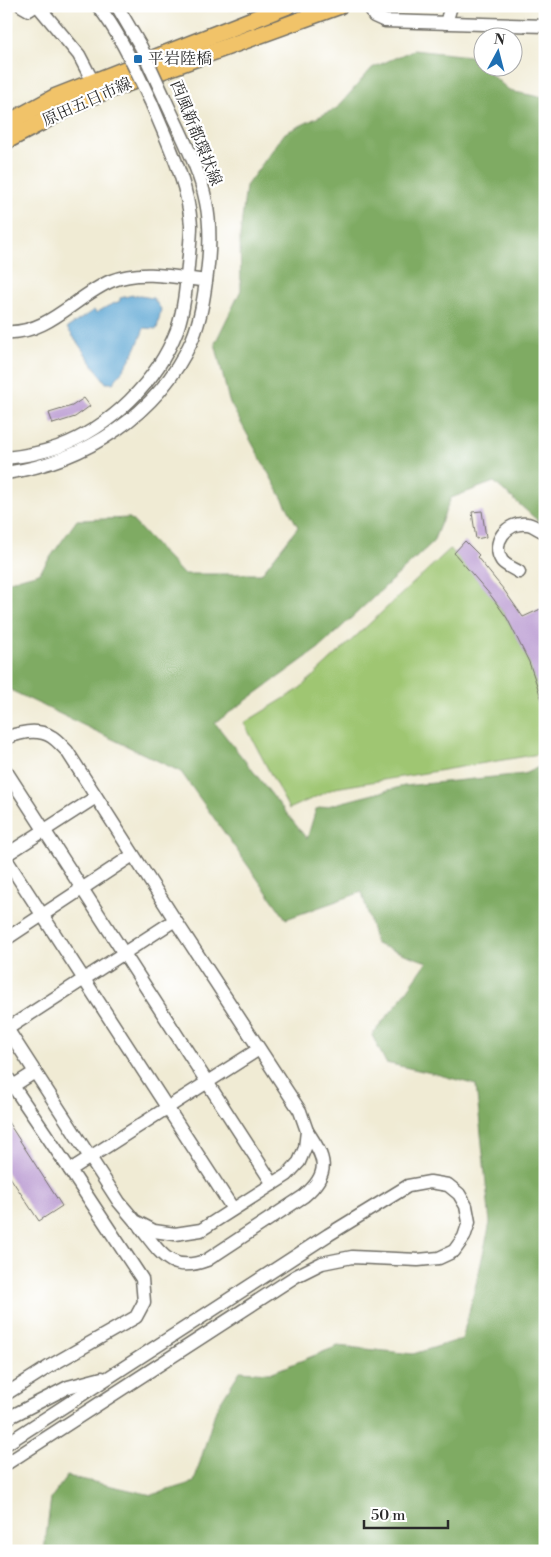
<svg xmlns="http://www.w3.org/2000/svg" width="551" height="1557" font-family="'Libre Bodoni','Noto Serif JP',serif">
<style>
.green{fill:#9fc672;stroke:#65784e}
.forest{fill:#7fab64;stroke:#556b48}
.water{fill:#5ba6d3;stroke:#43687f}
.building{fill:#b898d0}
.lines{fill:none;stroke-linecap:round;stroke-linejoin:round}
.minor-casing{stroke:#706e66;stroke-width:15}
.major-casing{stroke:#706e66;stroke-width:19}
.minor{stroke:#fff;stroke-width:12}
.major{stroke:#f1c369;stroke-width:16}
.minor-bridge-casing{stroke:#706e66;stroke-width:15;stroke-linecap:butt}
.minor-bridge{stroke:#fff;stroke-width:12}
.poi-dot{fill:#1f6fb2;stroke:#fff;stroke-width:2}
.labels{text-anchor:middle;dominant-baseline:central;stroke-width:4.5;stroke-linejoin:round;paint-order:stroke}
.poi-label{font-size:16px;fill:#2b2b2b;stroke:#fff;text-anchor:start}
.street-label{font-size:16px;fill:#2b2b2b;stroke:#fff}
</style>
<rect width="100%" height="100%" fill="#fff"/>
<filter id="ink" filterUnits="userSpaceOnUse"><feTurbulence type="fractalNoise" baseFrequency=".02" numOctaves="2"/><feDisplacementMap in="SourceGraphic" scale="10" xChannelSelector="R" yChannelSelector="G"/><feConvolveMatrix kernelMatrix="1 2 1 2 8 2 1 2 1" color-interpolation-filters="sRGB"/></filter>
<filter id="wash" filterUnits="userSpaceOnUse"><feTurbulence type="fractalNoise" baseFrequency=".0096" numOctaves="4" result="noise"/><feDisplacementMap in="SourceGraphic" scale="20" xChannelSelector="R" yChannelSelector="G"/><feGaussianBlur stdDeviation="1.12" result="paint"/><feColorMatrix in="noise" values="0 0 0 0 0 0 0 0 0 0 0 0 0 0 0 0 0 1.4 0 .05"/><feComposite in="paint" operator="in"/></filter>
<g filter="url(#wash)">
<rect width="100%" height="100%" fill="#f0ebd4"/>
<!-- green -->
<path class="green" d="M 450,549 C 493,588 537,657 545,715 C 546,727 545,741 545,753 L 335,788 L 289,809 L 244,723 L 298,690 Z"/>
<!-- forest -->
<path class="forest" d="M 413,50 L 470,56 L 510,91 L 545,98 L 545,527 L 494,482 L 451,498 L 433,542 L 319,648 L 215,723 L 307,839 L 316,809 L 404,786 L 524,774 L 545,764 L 545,1551 L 44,1551 L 51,1498 L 67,1476 L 152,1495 L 194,1482 L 216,1409 L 240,1371 L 270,1373 L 338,1346 L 413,1354 L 462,1339 L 479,1272 L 490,1223 L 476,1085 L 436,1074 L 386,1063 L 372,1035 L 399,1002 L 427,962 L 376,944 L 362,892 L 286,919 L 181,772 L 6,688 L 6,582 L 39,573 L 77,520 L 130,518 L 183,574 L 261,574 L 298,527 L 229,401 L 215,343 L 241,290 L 240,236 L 246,186 L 285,133 L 337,108 L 372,68 Z"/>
<!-- water -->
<path class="water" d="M 133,295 L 153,298 L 161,309 L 157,329 L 144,328 C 137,349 127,366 113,383 L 106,383 L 67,328 L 94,310 L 96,313 L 108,306 L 120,301 L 120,298 Z"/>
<g id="blocks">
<!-- building -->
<g class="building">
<path d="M 84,398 L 90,406 L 75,417 L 53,424 L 49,413 L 72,406 Z"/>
<path d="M 482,511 L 486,537 L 476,539 L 472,512 Z"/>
<path d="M 465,541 L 479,555 L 477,557 L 504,590 L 523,617 L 545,607 L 545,657 L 542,658 L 545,666 L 545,703 L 543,703 L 529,662 L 507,618 L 492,597 L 454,553 Z"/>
<path d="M 6,1119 L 62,1206 L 39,1221 L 6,1171 Z"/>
</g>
</g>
</g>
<g filter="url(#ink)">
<use href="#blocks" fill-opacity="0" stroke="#706e66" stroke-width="1"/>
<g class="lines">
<defs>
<g id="minor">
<path d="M 22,6 L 29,10 L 35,6"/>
<path d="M 38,6 L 79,55 L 93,82"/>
<path d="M 370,6 L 374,16 L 385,21 L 545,26"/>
<path d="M 446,23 L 451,6"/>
<path d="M 6,332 C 47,335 76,296 111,281 C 140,269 176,277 206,281"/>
<path d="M 6,458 C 24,456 41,453 58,447 C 111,427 157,382 177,330 C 184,310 186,287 188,266 C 189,253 191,238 191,225 C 188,182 167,141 151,102"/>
<path d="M 6,473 C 85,461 158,415 192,340 C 201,319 204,296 207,274 C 210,250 211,226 206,202 C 199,166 179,131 164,97"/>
<path d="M 519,572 C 514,569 505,565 502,561 C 490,543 507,521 527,524 C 532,524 539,530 545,532"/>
<path d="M 6,738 C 21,732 38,728 52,737 C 57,740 62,746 67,751 L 175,920 L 300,1111 L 307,1131 L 305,1148 L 299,1162 L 287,1175 L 201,1230 L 175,1234 L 154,1231 L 135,1221 L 119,1202 L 6,1027"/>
<path d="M 6,771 L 273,1184"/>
<path d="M 6,855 L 96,797"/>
<path d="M 6,859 L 233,1209"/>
<path d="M 6,939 L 133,855"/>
<path d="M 7,1029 L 175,920"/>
<path d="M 35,1072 L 13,1086 L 70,1170"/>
<path d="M 6,1075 L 13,1086"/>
<path d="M 140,1227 C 161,1253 170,1274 207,1260 L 304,1196 C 332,1172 325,1158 307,1131"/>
<path d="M 6,1394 L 50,1366 L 136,1317 L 144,1302 L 142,1279 L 70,1170 L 259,1049"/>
<path d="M 6,1419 L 68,1387 L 102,1378"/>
<path d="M 6,1444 L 328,1235 L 408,1186 L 430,1182 L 448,1185 L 459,1194 L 466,1206 L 469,1222 L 464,1237 L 454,1251 L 439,1258 L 418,1260 L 352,1257 L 322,1263 L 296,1276 L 6,1464"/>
</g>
<g id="major">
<path d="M 6,124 L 55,97 L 287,6"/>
<path d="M 6,141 L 87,98 L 339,6"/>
</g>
</defs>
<!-- minor casing -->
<use href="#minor" class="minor-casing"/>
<!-- major casing -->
<use href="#major" class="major-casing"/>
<!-- minor -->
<use href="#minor" class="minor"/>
<!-- major -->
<use href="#major" class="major"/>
<defs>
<g id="minor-bridge">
<path d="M 98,6 C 121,35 135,69 151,102"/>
<path d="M 117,6 L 141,47 L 164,97"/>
</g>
</defs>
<!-- minor-bridge casing -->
<use href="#minor-bridge" class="minor-bridge-casing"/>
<!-- minor-bridge -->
<use href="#minor-bridge" class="minor-bridge"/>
</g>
</g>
<!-- markers -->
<rect class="poi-dot" x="133" y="54" width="10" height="10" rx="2.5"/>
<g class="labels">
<!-- poi labels -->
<g class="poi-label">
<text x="148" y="59">平岩陸橋</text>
</g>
<!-- street labels -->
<g class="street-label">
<text transform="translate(87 102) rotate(-24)">原田五日市線</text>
<text transform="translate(196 133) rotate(68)">西風新都環状線</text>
</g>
</g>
<!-- margin -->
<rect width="551" height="1557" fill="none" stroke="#fff" stroke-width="25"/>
<!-- north arrow -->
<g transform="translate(498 52) rotate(7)"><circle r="24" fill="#ffffff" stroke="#aaaaaa"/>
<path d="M0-4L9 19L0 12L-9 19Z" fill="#1f6fb2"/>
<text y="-8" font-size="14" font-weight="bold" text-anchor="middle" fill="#2b2b2b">N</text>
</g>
<!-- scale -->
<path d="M364 1520v8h84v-8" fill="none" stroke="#2b2b2b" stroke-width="2.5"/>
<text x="371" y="1520" font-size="15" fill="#2b2b2b" stroke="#ffffff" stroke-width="4" paint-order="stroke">50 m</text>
</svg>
